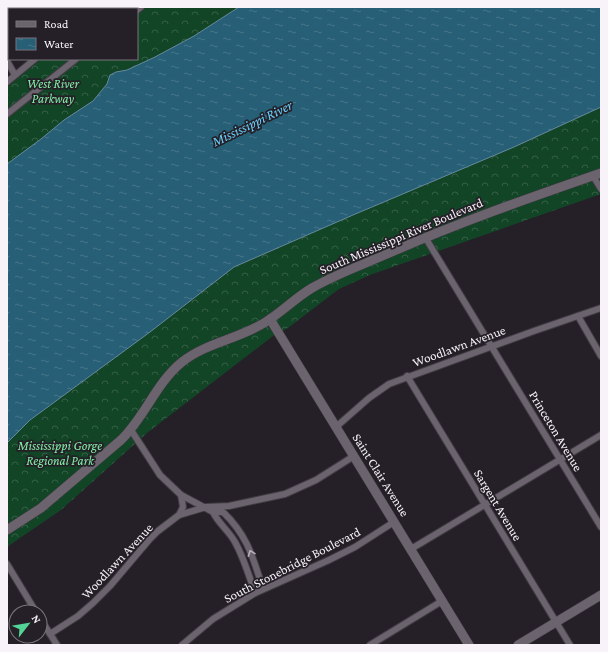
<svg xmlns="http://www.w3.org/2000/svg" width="608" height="652" font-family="'Crimson Pro',serif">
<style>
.forest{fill:url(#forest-crowns)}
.water{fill:url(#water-ripples);stroke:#658b9d}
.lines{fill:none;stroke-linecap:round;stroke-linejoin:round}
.street-casing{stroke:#413c43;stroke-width:8}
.secondary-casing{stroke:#413c43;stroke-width:10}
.street{stroke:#6b636e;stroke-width:6}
.secondary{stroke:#6b636e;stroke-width:9}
.oneway{stroke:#b8b2ba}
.labels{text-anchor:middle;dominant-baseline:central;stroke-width:3.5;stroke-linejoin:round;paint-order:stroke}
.park-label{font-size:13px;font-style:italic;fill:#80eea5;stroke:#251f27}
.street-label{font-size:13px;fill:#f7f3f9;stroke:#251f27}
.water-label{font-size:14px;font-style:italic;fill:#69d3ff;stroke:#251f27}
</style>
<defs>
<pattern id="forest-crowns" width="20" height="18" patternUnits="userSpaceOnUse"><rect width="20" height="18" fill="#124426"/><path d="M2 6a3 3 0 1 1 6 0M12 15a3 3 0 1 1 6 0" fill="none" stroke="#355f46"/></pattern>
<pattern id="water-ripples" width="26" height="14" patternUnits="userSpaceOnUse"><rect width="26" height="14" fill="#275f76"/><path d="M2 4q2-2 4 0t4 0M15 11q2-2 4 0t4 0" fill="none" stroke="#47768a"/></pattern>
</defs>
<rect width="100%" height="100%" fill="#251f27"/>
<!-- forest -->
<g class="forest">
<path d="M 107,7 L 239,7 L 194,36 L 155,57 L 127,70 L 116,72 L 110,75 L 107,84 L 93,101 L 64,120 L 41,139 L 7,164 L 7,87 L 41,59 L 137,59 L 137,9 L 104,9 Z"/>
<path d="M 601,107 L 601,194 L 370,275 L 339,289 L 288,328 L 273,336 L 147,433 L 61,510 L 7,547 L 7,443 L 30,420 L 150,332 L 234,267 L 353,215 L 514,147 Z"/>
</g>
<!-- water -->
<path class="water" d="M 239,7 L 601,7 L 601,107 L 514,147 L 353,215 L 234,267 L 150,332 L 30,420 L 7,443 L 7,164 L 41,139 L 64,120 L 93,101 L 107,84 L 110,75 L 116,72 L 127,70 L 155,57 L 194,36 Z"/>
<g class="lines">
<defs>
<g id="street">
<path d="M 84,7 L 85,9"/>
<path d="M 98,9 L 101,7"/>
<path d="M 137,10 L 141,7"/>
<path d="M 7,61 L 15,75"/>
<path d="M 7,82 L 35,59"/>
<path d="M 7,114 L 76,59"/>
<path d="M 593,176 L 601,189"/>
<path d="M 425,237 L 601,527"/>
<path d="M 578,316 L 601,356"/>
<path d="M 407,376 L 570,645"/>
<path d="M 336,427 L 369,398 L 389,384 L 534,331 L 601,308"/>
<path d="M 131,430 L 160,475 L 181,495 L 213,512 C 218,523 229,531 235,542 C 244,558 249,576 255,593"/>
<path d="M 213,512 L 223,512 C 248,536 253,558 263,589"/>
<path d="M 179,515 L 183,507 L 181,495"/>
<path d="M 411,549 L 601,435"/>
<path d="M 7,564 L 36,612"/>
<path d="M 40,618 L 57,645"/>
<path d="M 50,634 L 78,616 L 93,603 L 110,586 L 149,540 L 158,531 L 179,515 L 206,507 L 229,506 L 285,494 L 316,480 L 354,456"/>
<path d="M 182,645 L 213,619 L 255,593 L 329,560 L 355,547 L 394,522"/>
<path d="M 370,645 L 442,601"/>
</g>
<g id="secondary">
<path d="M 270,319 L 469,645"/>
<path d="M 7,530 L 41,508 L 121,440 C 145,417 156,383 182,362 C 206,343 238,339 264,323 C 281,313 295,298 312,288 C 336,274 362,265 387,254 C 457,223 529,198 601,173"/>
<path d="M 518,645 L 601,595"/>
</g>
</defs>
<!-- street casing -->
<use href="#street" class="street-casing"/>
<!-- secondary casing -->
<use href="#secondary" class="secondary-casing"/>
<!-- street -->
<use href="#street" class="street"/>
<!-- secondary -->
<use href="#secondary" class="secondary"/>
</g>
<!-- one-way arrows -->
<defs><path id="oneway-chevron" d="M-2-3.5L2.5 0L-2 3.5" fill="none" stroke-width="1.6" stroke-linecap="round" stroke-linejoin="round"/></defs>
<use class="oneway" href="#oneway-chevron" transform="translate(251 553) rotate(-110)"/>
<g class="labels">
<!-- park labels -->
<g class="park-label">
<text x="53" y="83">West River<tspan x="53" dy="15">Parkway</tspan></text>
<text x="60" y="445">Mississippi Gorge<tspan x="60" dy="15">Regional Park</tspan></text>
</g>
<!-- street labels -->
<g class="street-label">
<text transform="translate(401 236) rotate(-23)">South Mississippi River Boulevard</text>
<text transform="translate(459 346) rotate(-20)">Woodlawn Avenue</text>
<text transform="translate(556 431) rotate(59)">Princeton Avenue</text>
<text transform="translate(381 475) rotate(58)">Saint Clair Avenue</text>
<text transform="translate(498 505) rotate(59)">Sargent Avenue</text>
<text transform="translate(117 561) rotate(-47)">Woodlawn Avenue</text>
<text transform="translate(292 565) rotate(-27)">South Stonebridge Boulevard</text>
</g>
<!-- water labels -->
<g class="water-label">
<text transform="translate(252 123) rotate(-26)">Mississippi River</text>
</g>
</g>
<!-- border -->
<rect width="608" height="652" fill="none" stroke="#f7f3f9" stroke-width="16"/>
<!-- legend -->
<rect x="8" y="8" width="130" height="52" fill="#251f27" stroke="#79747b"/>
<rect x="16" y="21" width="20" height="6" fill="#6b636e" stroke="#79747b"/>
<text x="44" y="28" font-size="12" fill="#f7f3f9">Road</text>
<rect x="16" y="38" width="20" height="12" fill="url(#water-ripples)" stroke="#79747b"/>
<text x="44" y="48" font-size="12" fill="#f7f3f9">Water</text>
<!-- north arrow -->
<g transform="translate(28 624) rotate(59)"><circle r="19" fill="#251f27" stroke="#79747b"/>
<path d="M0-3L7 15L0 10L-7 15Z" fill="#54d396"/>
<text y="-6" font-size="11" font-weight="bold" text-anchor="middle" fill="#f7f3f9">N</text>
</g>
</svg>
